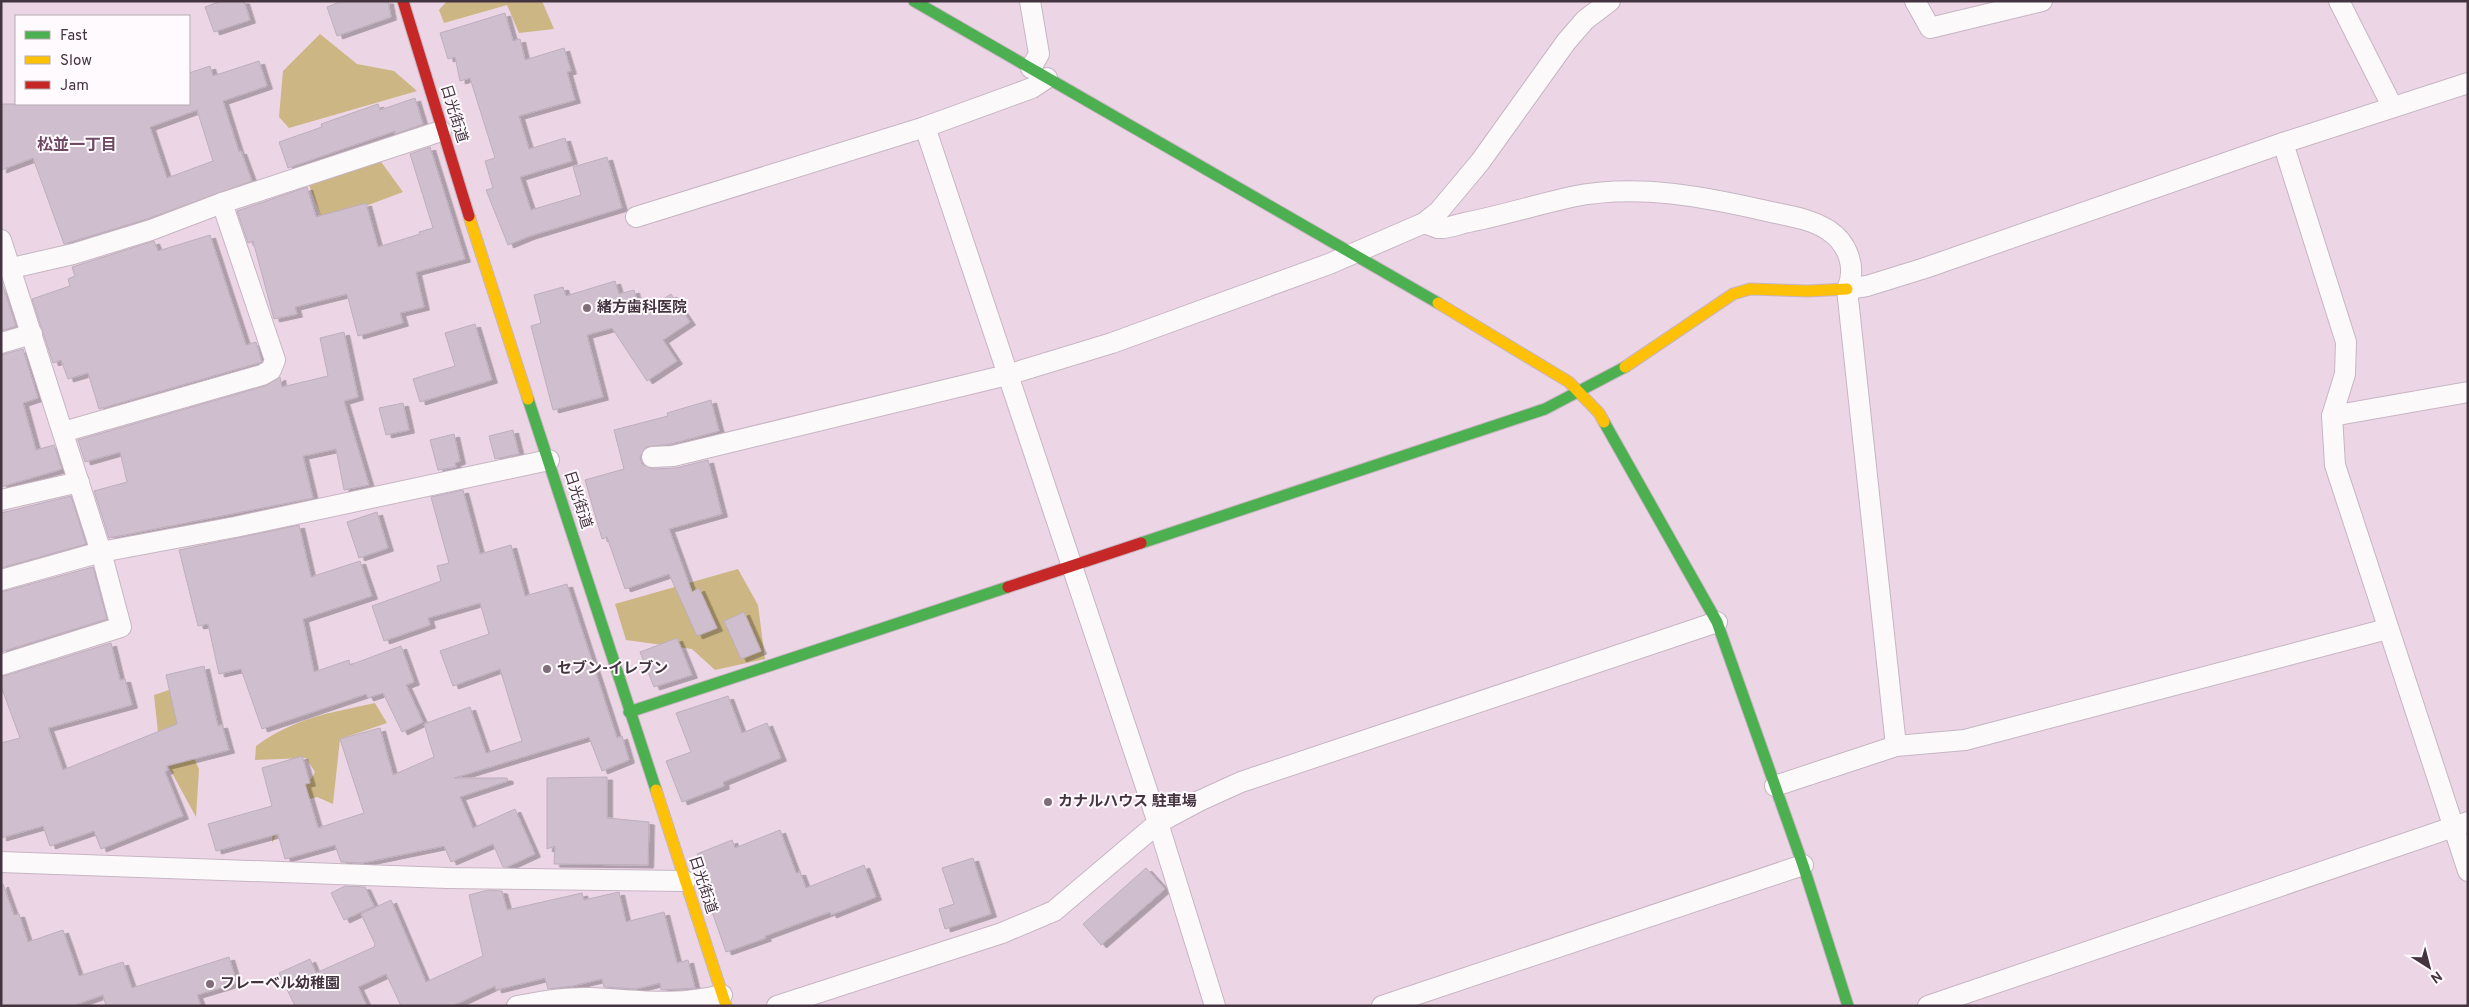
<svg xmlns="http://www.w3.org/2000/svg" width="2469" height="1007" font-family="Overpass,'Noto Sans JP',sans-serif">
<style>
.forest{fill:#ccb683}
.building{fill:#cfbfce;stroke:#bdaebc;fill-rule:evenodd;filter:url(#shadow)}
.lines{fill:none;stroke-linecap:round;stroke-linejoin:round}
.street-casing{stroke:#c7b5c2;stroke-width:22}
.fast-casing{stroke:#c7b5c2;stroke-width:13}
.slow-casing{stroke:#c7b5c2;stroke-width:13}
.jam-casing{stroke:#c7b5c2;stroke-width:13}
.street{stroke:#fcf9fb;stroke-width:20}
.fast{stroke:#4caf50;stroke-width:11}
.slow{stroke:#ffc107;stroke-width:11}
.jam{stroke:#c62828;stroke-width:11}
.poi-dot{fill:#7f6d7a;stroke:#fffafd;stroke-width:2}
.labels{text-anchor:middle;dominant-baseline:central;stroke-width:4;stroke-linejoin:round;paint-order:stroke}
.street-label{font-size:15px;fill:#443440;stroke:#fffafd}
.poi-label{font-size:15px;font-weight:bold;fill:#443440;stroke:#fffafd;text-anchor:start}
.neighbourhood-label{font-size:16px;font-weight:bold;fill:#6d4963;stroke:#fffafd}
</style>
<defs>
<filter id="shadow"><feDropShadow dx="5.5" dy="3" stdDeviation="0" flood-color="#0004"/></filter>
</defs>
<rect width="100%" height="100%" fill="#ecd6e6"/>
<!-- forest -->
<g class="forest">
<path d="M 447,1 L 542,1 L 554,29 L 519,33 L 507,5 L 444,23 L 439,10 Z"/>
<path d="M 320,34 L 357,64 L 394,71 L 417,91 L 289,128 L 279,117 L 283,71 Z"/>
<path d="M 371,148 L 403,192 L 323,222 L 303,169 Z"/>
<path d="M 738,569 L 758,605 L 765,659 L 715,670 L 692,649 L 626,640 L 615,604 Z"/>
<path d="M 169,690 L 181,729 L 199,769 L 196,817 L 160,751 L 154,695 Z"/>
<path d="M 375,703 L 387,723 L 340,739 L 333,804 L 317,797 L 293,803 L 272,843 L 274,799 C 292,794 306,790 315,772 L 306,758 L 255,760 L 256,746 C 294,718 330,713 375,703 Z"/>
</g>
<!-- building -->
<g class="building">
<path d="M 221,1 L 244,1 L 250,20 L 214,32 L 205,7 Z"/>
<path d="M 342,1 L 388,1 L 391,17 L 337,36 L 327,7 Z"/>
<path d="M 505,13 L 513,41 L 520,39 L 525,60 L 564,48 L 571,71 L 567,72 L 575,100 L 519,116 L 529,149 L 565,138 L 572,161 L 520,177 L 531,210 L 581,195 L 573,167 L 607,157 L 622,208 L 530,236 L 508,245 L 486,190 L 493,188 L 485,161 L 495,158 L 470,78 L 460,81 L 455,57 L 448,59 L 440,33 Z"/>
<path d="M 259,61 L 267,86 L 223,101 L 239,152 L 241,151 L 252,181 L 147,219 L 64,244 L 33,158 L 1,170 L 1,104 L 189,104 L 189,73 L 210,66 L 213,76 ZM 197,110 L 213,161 L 167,178 L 150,127 Z"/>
<path d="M 415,98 L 423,124 L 395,134 L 395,131 L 288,168 L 279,142 L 322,127 L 321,124 L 378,104 L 380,110 Z"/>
<path d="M 430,147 L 465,259 L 416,272 L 424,307 L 400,313 L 403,323 L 358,336 L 347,294 L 295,307 L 297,314 L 274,319 L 253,241 L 248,243 L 237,211 L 307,187 L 316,217 L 366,203 L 378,247 L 420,234 L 419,232 L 433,228 L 410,154 Z"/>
<path d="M 210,235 L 246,345 L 256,342 L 262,362 L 99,409 L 88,373 L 68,379 L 61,360 L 53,363 L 32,299 L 70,286 L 68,279 L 75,276 L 72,267 L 154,241 L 158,251 Z"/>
<path d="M 1,280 L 16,326 L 1,331 Z"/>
<path d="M 615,281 L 619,294 L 634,290 L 640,314 L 671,294 L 690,322 L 663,340 L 677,361 L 647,381 L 612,328 L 587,335 L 603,397 L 553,410 L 531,326 L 541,323 L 534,295 L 563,287 L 566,296 Z"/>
<path d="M 475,324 L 492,380 L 420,402 L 413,379 L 455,366 L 445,333 Z"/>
<path d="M 344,332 L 358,397 L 344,401 L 369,485 L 344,490 L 336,449 L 303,456 L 313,498 L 109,538 L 94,491 L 127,482 L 120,452 L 85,462 L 78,440 L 265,386 L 280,377 L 282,387 L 328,376 L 320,338 Z"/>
<path d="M 23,349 L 38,398 L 23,403 L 36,450 L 54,445 L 62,469 L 1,487 L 1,355 Z"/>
<path d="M 711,400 L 719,431 L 671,444 L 646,447 L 640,457 L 642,464 L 653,469 L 676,468 L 708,460 L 722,514 L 669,529 L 692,592 L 699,588 L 717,628 L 697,636 L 669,574 L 625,589 L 607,537 L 602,539 L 585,480 L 624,469 L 614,430 L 668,416 L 667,413 Z"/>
<path d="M 403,403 L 409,430 L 386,435 L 379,408 Z"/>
<path d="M 513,430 L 519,454 L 495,459 L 489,436 Z"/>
<path d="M 454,434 L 460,461 L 455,463 L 456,467 L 438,470 L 430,440 Z"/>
<path d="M 463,490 L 480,554 L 511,545 L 525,596 L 567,584 L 617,738 L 622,736 L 629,760 L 602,771 L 589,737 L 454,778 L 507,778 L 508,781 L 460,797 L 473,828 L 515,809 L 535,854 L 507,867 L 503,867 L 493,844 L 451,862 L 444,846 L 362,863 L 341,862 L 335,845 L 285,859 L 278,834 L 216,851 L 208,824 L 272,806 L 262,768 L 302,756 L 310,783 L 305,784 L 318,828 L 364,813 L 340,739 L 380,728 L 393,775 L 434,757 L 424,724 L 470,707 L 486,753 L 522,741 L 500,669 L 453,686 L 440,651 L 489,634 L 480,603 L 428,618 L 430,625 L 384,641 L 372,606 L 441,581 L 437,566 L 449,563 L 431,497 Z"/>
<path d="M 71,496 L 86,544 L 1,568 L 1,513 Z"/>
<path d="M 377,512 L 388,548 L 359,558 L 347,522 Z"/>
<path d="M 299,525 L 311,577 L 360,561 L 372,596 L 303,619 L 314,672 L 349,660 L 350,665 L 401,646 L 414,682 L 406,685 L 423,722 L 402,732 L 383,693 L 368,698 L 366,694 L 262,729 L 241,669 L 219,674 L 208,624 L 198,626 L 179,550 Z"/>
<path d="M 93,567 L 107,619 L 1,652 L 1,592 Z"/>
<path d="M 744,612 L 761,651 L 741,659 L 724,621 Z"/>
<path d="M 677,638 L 692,675 L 654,687 L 640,652 Z"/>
<path d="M 111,643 L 120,680 L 125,679 L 132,705 L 48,728 L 63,770 L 177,724 L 166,675 L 204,666 L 218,726 L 222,725 L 229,750 L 166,766 L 168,770 L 165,772 L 183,816 L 101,849 L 94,831 L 50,846 L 43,826 L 1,838 L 1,743 L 20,738 L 1,686 L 1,677 Z"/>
<path d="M 728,696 L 742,733 L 767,723 L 781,758 L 723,782 L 724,786 L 682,802 L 666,761 L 691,752 L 676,713 Z"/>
<path d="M 607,777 L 607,818 L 649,822 L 648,865 L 554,864 L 555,846 L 547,849 L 547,778 Z"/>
<path d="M 780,830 L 796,873 L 800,872 L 806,888 L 864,865 L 876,897 L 831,915 L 830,912 L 765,936 L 766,938 L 726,952 L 708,900 L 714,897 L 703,869 L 707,868 L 706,866 L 702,866 L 697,854 L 732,840 L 735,848 Z"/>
<path d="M 973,858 L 991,914 L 945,929 L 939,909 L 954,904 L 942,868 Z"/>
<path d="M 1146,868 L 1165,889 L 1101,945 L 1083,924 Z"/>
<path d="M 3,884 L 14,915 L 19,914 L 28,942 L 63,930 L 79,976 L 123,962 L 132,988 L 229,957 L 237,983 L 197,995 L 201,1006 L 106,1006 L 103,995 L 72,1006 L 1,1006 L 1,885 Z"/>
<path d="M 345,886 L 365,887 L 374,906 L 344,920 L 331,893 Z"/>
<path d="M 488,890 L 502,891 L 507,910 L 582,893 L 584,900 L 619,892 L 626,922 L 664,912 L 677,963 L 688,960 L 695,988 L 661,990 L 660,983 L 636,989 L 604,987 L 602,979 L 572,986 L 548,989 L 545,978 L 496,990 L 495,986 L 452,1006 L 401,1006 L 386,974 L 358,987 L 367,1006 L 295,1006 L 279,973 L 310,959 L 316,973 L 374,947 L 375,944 L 361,914 L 391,900 L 426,982 L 483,956 L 469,895 Z"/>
</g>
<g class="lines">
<defs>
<g id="street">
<path d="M 1030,1 L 1039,54 L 1031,68"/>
<path d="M 1915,1 L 1930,28 L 2042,1"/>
<path d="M 2339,1 L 2392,106"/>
<path d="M 2283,143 L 2346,342 L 2345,374 L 2332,416 L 2335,465 L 2468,871"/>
<path d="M 636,217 L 925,127 L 1032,88 L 1047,78"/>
<path d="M 1424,223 C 1428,224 1434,227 1438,228 C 1446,229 1457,225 1464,223 C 1501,216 1535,205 1571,197 C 1638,183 1706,197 1771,212 C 1790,216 1811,219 1828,230 C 1848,243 1857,268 1847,289 L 1896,746"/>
<path d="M 1,240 L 101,552 L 121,627 L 1,665"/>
<path d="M 1,264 L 12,268 L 73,254 L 151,230 L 222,203 L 441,131"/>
<path d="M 1847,289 L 1867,286 L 1925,268 L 2283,143 L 2468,83"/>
<path d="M 1,343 L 32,334"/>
<path d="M 2332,416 L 2468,392"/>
<path d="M 63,432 L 262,375 L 271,370 L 275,360 L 222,203"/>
<path d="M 652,457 L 673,456 L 1007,375 L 1112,343 L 1329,264 L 1424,223 L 1439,211 L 1480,162 L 1566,42 L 1585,20 L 1610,1"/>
<path d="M 1,500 L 79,482"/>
<path d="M 1,580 L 101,552 L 235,527 L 549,460"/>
<path d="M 1775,786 L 1896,746 L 1965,740 L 2387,629"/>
<path d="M 1,862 L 447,878 L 685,881"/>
<path d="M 517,1006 C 541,1002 565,997 590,998 C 638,1000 674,1007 722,995"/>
<path d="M 777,1006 L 1002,933 L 1054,911 L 1158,823 L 925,127"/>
<path d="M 1215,1006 L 1158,823 L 1199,801 L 1241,782 L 1717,622"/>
<path d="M 1382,1006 L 1803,865"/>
<path d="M 1928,1006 L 2468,822"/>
</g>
<g id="fast">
<path d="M 914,1 L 1438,303"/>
<path d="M 528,399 L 656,790"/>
<path d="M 1604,422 L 1717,622 L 1803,865 L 1848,1006"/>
<path d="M 1141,543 L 1545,409 L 1625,367"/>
<path d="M 629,712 L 1008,587"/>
</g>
<g id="slow">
<path d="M 469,216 L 528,399"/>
<path d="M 1438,303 L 1569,382 L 1599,413 L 1604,422"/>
<path d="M 1625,367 L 1733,294 L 1750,289 L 1808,291 L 1847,289"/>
<path d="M 656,790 L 726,1006"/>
</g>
<g id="jam">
<path d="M 403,1 L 469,216"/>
<path d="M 1008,587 L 1141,543"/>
</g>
</defs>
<!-- street casing -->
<use href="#street" class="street-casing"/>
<!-- fast casing -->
<use href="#fast" class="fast-casing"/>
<!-- slow casing -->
<use href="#slow" class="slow-casing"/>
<!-- jam casing -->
<use href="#jam" class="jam-casing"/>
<!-- street -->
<use href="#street" class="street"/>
<!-- fast -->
<use href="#fast" class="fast"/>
<!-- slow -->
<use href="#slow" class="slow"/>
<!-- jam -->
<use href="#jam" class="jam"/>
</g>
<!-- markers -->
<g class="poi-dot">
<circle cx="587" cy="308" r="5"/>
<circle cx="547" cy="669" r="5"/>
<circle cx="1048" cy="802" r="5"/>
<circle cx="210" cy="984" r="5"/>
</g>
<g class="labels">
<!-- street labels -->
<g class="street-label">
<text transform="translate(453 114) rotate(73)">日光街道</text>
<text transform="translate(577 500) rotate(72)">日光街道</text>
<text transform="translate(702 885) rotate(72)">日光街道</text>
</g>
<!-- poi labels -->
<g class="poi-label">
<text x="597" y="308">緒方歯科医院</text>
<text x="557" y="669">セブン-イレブン</text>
<text x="1058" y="802">カナルハウス 駐車場</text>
<text x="220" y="984">フレーベル幼稚園</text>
</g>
<!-- neighbourhood labels -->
<g class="neighbourhood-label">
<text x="77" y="146">松並一丁目</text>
</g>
</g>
<!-- border -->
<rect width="2469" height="1007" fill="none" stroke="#443440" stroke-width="5"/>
<!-- legend -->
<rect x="15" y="15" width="175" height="90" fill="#fffafd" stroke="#b4abb1"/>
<rect x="25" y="31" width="25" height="8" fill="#4caf50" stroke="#b4abb1"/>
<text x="60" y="40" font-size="15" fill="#443440">Fast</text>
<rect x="25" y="56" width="25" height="8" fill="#ffc107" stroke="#b4abb1"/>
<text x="60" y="65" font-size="15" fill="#443440">Slow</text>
<rect x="25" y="81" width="25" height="8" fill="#c62828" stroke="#b4abb1"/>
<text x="60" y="90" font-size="15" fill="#443440">Jam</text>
<!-- north arrow -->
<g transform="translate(2429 967) rotate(144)" stroke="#fffafd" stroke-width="4" paint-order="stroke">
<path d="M0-4L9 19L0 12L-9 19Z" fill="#443440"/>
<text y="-8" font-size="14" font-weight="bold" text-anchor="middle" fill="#443440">N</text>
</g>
</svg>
